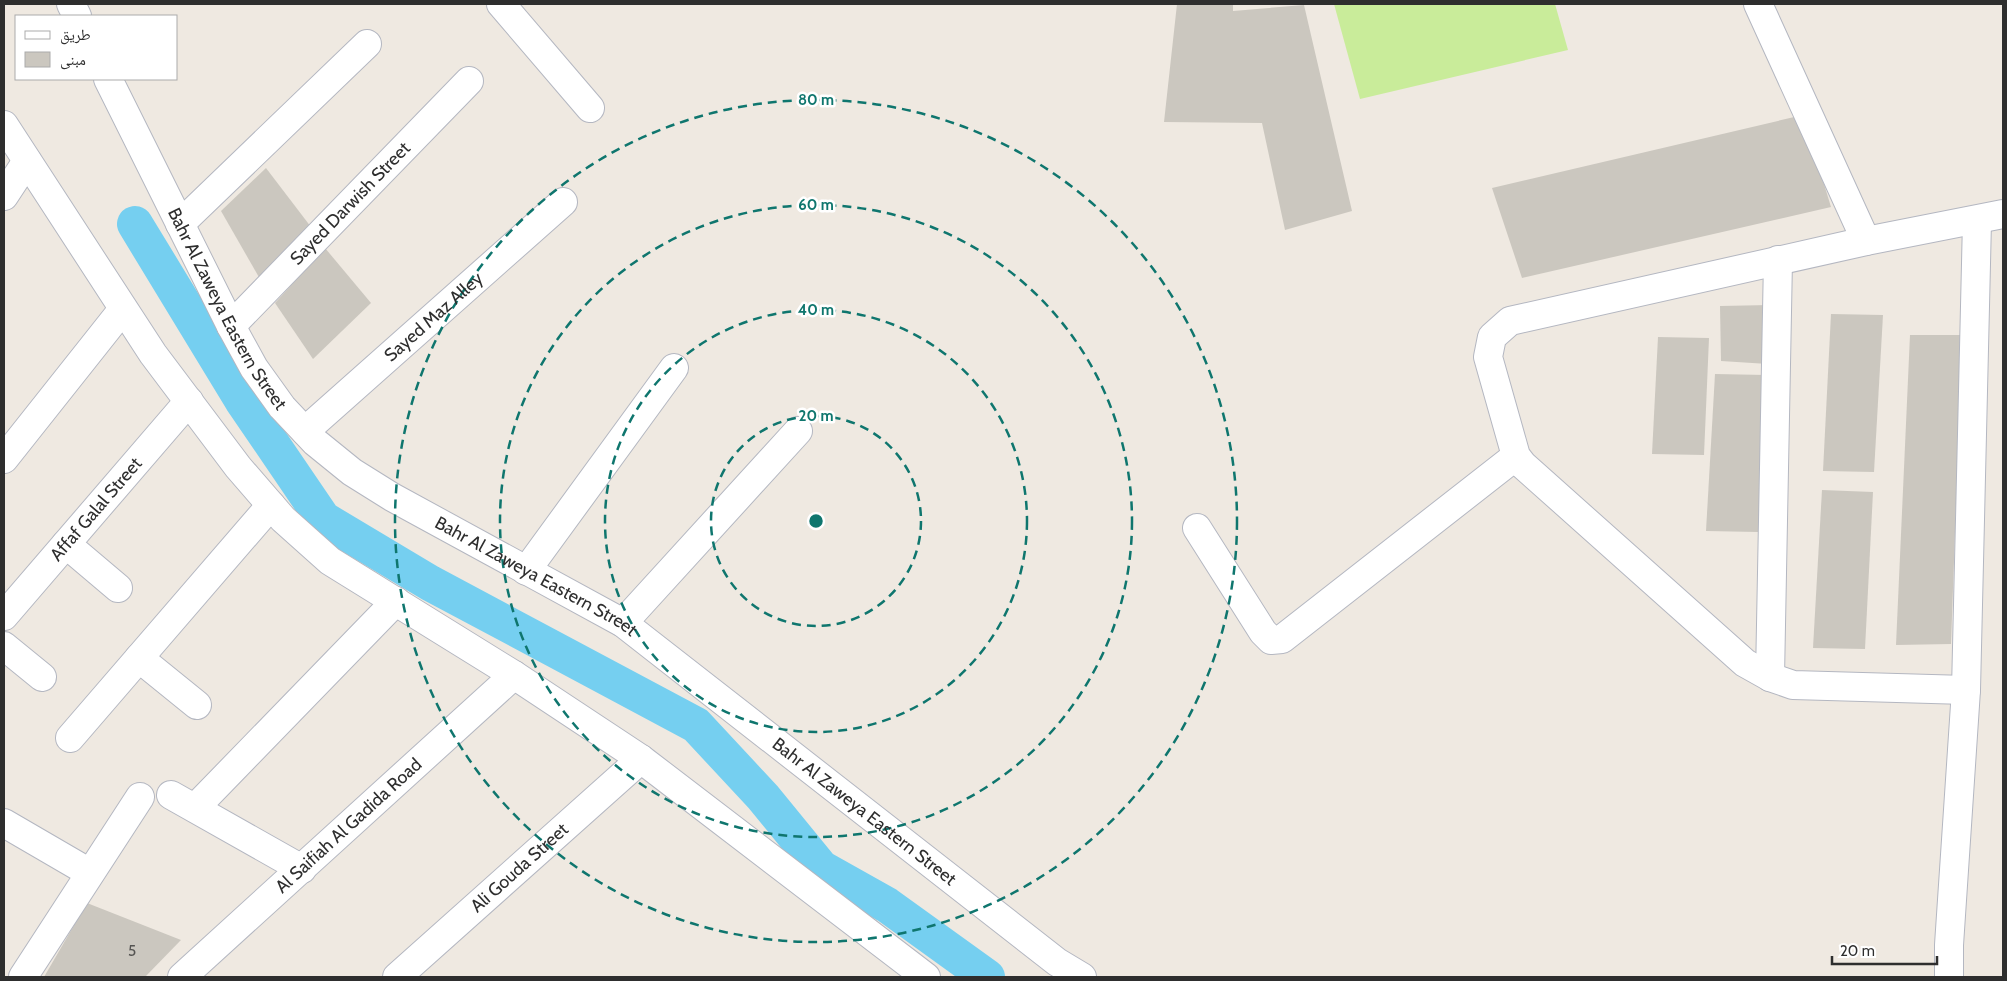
<svg xmlns="http://www.w3.org/2000/svg" width="2007" height="981" font-family="Cabin,'Noto Naskh Arabic',sans-serif">
<style>
.pitch{fill:#c9ec9a}
.lines{fill:none;stroke-linecap:round;stroke-linejoin:round}
.canal{stroke:#75cff0;stroke-width:36}
.building{fill:#cbc7bf}
.minor-casing{stroke:#b4b7c1;stroke-width:30}
.minor{stroke:#fff;stroke-width:28}
.ring{fill:none;stroke:#0f766e;stroke-width:2.5;stroke-dasharray:9 6}
.labels{text-anchor:middle;dominant-baseline:central;stroke-width:5;stroke-linejoin:round;paint-order:stroke}
.number-label{font-size:15px;fill:#555452}
.street-label{font-size:18px;fill:#2e2e2e;stroke:#fff}
.centre{fill:#0f766e;stroke:#fff;stroke-width:2.5}
.ring-label{font-size:15px;text-anchor:middle;font-weight:bold;fill:#0f766e;stroke:#fff;stroke-width:5;stroke-linejoin:round;paint-order:stroke}
</style>
<rect width="100%" height="100%" fill="#efe9e1"/>
<!-- pitch -->
<path class="pitch" d="M 1334,4 L 1555,4 L 1568,50 L 1360,99 Z"/>
<g class="lines">
<!-- canal -->
<path class="canal" d="M 135,224 L 242,400 L 323,519 L 430,583 L 696,725 L 763,797 L 821,868 L 887,905 L 987,977"/>
</g>
<!-- building -->
<g class="building">
<path d="M 1177,4 L 1233,4 L 1233,11 L 1304,5 L 1352,211 L 1285,230 L 1262,123 L 1164,122 Z"/>
<path d="M 1803,115 L 1831,207 L 1522,278 L 1492,188 Z"/>
<path d="M 266,168 L 311,227 L 260,279 L 221,211 Z"/>
<path d="M 325,248 L 371,303 L 313,359 L 275,303 Z"/>
<path d="M 1770,305 L 1768,364 L 1721,361 L 1720,306 Z"/>
<path d="M 1831,314 L 1883,315 L 1874,472 L 1823,471 Z"/>
<path d="M 1910,335 L 1962,335 L 1951,644 L 1896,645 Z"/>
<path d="M 1658,337 L 1709,338 L 1704,455 L 1652,454 Z"/>
<path d="M 1715,374 L 1766,375 L 1758,532 L 1706,531 Z"/>
<path d="M 1822,490 L 1873,492 L 1865,649 L 1813,648 Z"/>
<path d="M 87,903 L 181,940 L 145,977 L 44,977 Z"/>
</g>
<g class="lines">
<defs>
<g id="minor">
<path d="M 71,4 L 77,16"/>
<path d="M 501,4 L 590,108"/>
<path d="M 1758,4 L 1866,241"/>
<path id="s1" d="M 108,79 L 231,326 L 254,368 L 282,407 L 315,442 L 352,472 L 392,497 L 623,623 L 1057,962 L 1082,977"/>
<path d="M 4,125 L 153,354 L 238,467 L 283,519 L 330,561 L 514,675 L 641,759 L 926,977"/>
<path d="M 4,196 L 27,161"/>
<path d="M 180,224 L 367,44"/>
<path id="s2" d="M 231,326 L 469,81"/>
<path id="s3" d="M 305,431 L 563,202"/>
<path d="M 4,459 L 123,309"/>
<path d="M 1197,528 L 1263,632 L 1271,640 L 1282,639 L 1516,456"/>
<path d="M 66,544 L 118,588"/>
<path d="M 526,571 L 674,368"/>
<path id="s4" d="M 4,616 L 189,401"/>
<path d="M 623,623 L 798,431"/>
<path d="M 4,646 L 42,677"/>
<path d="M 139,658 L 197,705"/>
<path d="M 1770,677 L 1778,260"/>
<path d="M 1966,690 L 1793,685 L 1770,677 L 1745,663 L 1523,465 L 1516,456 L 1488,357 L 1492,337 L 1510,321 L 1866,241 L 2003,214"/>
<path d="M 70,738 L 271,505"/>
<path d="M 171,795 L 302,869"/>
<path d="M 195,808 L 396,601"/>
<path d="M 4,823 L 90,873"/>
<path d="M 23,977 L 140,797"/>
<path id="s5" d="M 182,977 L 514,675"/>
<path id="s6" d="M 397,977 L 641,759"/>
<path d="M 1949,977 L 1949,945 L 1966,690 L 1977,221"/>
</g>
</defs>
<!-- minor casing -->
<use href="#minor" class="minor-casing"/>
<!-- minor -->
<use href="#minor" class="minor"/>
</g>
<!-- distance rings -->
<g class="ring">
<circle cx="816" cy="521" r="105"/>
<circle cx="816" cy="521" r="211"/>
<circle cx="816" cy="521" r="316"/>
<circle cx="816" cy="521" r="421"/>
</g>
<g class="labels">
<!-- number labels -->
<g class="number-label">
<text x="132" y="951">5</text>
</g>
<!-- street labels -->
<g class="street-label">
<text stroke="none"><textPath href="#s2" startOffset="171">Sayed Darwish Street</textPath></text>
<text stroke="none"><textPath href="#s1" startOffset="259">Bahr Al Zaweya Eastern Street</textPath></text>
<text stroke="none"><textPath href="#s3" startOffset="172">Sayed Maz Alley</textPath></text>
<text stroke="none"><textPath href="#s4" startOffset="141">Affaf Galal Street</textPath></text>
<text stroke="none"><textPath href="#s1" startOffset="679">Bahr Al Zaweya Eastern Street</textPath></text>
<text stroke="none"><textPath href="#s1" startOffset="1084">Bahr Al Zaweya Eastern Street</textPath></text>
<text stroke="none"><textPath href="#s5" startOffset="225">Al Saifiah Al Gadida Road</textPath></text>
<text stroke="none"><textPath href="#s6" startOffset="164">Ali Gouda Street</textPath></text>
</g>
</g>
<circle cx="816" cy="521" r="8" class="centre"/>
<g class="ring-label">
<text x="816" y="105">80 m</text>
<text x="816" y="210">60 m</text>
<text x="816" y="315">40 m</text>
<text x="816" y="421">20 m</text>
</g>
<!-- border -->
<rect width="2007" height="981" fill="none" stroke="#2e2e2e" stroke-width="10"/>
<!-- legend -->
<rect x="15" y="15" width="162" height="65" fill="#ffffff" stroke="#ababab"/>
<rect x="25" y="31" width="25" height="8" fill="#ffffff" stroke="#ababab"/>
<text x="60" y="40" font-size="15" fill="#2e2e2e">طريق</text>
<rect x="25" y="52" width="25" height="15" fill="#cbc7bf" stroke="#ababab"/>
<text x="60" y="65" font-size="15" fill="#2e2e2e">مبنى</text>
<!-- scale -->
<path d="M1832 956v8h105v-8" fill="none" stroke="#2e2e2e" stroke-width="2.5"/>
<text x="1840" y="956" font-size="15" fill="#2e2e2e" stroke="#ffffff" stroke-width="4" paint-order="stroke">20 m</text>
</svg>
